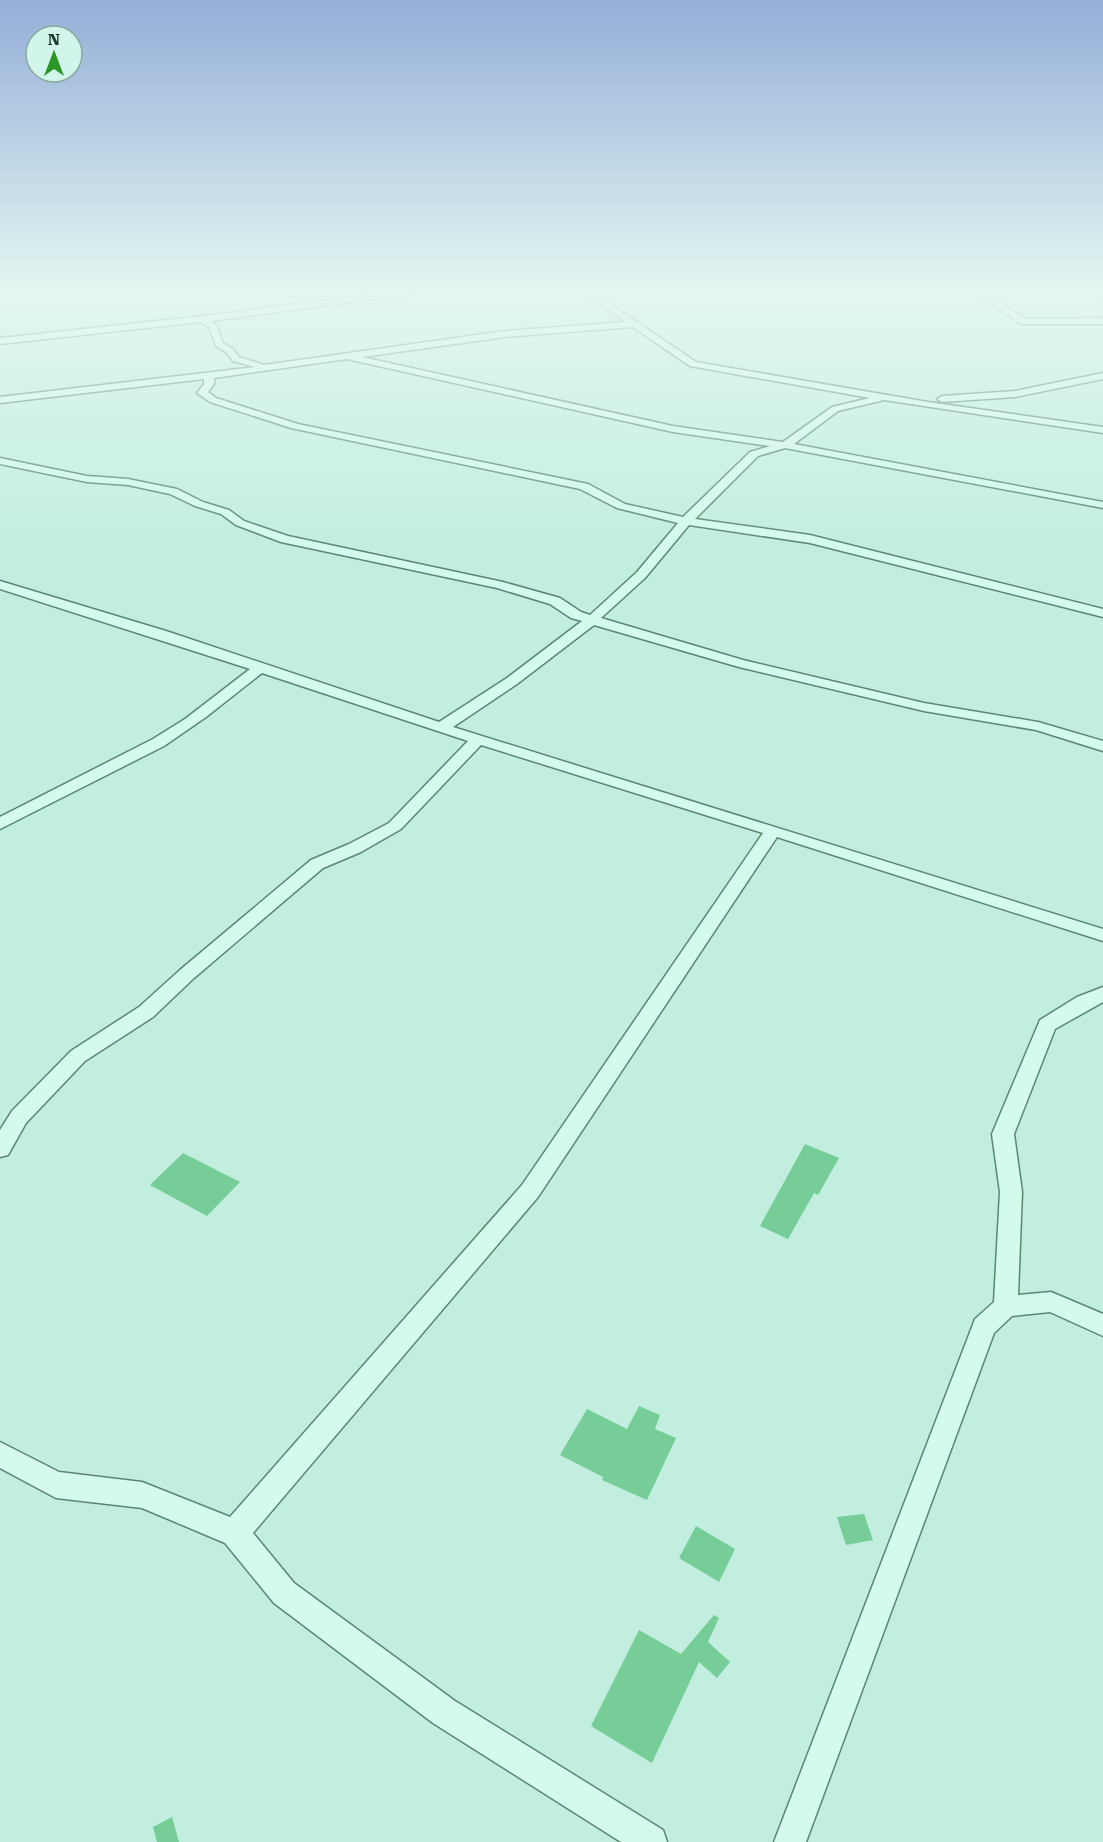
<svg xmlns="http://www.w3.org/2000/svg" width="1103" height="1842" font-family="'Roboto Serif',serif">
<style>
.building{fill:#77cd98}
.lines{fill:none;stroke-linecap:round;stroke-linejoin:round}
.street-casing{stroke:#598870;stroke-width:3}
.street{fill:#d4f9ed;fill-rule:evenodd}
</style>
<rect width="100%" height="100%" fill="#c1eedf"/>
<!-- building -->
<g class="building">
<path d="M 805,1144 L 839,1158 L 818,1195 L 814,1193 L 788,1239 L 760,1226 Z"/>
<path d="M 183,1153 L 240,1182 L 207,1216 L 150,1185 Z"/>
<path d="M 639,1406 L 660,1415 L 655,1429 L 676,1438 L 647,1500 L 602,1480 L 603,1477 L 560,1455 L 587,1409 L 627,1429 Z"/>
<path d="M 864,1514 L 873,1540 L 846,1545 L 837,1517 Z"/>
<path d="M 696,1526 L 735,1549 L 719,1582 L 679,1558 Z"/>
<path d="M 714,1615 L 719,1618 L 708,1642 L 730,1662 L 717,1678 L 699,1662 L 652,1763 L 591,1726 L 639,1630 L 681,1654 Z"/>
<path d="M 172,1817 L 179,1842 L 157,1842 L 153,1827 Z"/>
</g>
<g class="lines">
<defs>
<g id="street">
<path d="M 402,291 L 425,291 L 421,293 L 211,321 L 217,326 L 223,343 L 233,349 L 239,357 L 264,365 L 505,331 L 626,322 L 582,291 L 591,291 L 696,362 L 928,402 L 1103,427 L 1103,433 L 884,400 L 838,411 L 794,444 L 1103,502 L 1103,508 L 785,448 L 758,456 L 695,519 L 810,535 L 1103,609 L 1103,617 L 810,543 L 689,525 L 645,578 L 601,618 L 743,660 L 924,703 L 1038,722 L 1103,741 L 1103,751 L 1036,730 L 924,711 L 739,667 L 594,625 L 517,684 L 453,727 L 1103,929 L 1103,941 L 777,837 L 538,1197 L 253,1533 L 294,1583 L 455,1701 L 663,1830 L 667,1842 L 621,1842 L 433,1723 L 274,1603 L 225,1543 L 142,1508 L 56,1498 L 0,1468 L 0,1442 L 59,1472 L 142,1482 L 230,1517 L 522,1185 L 763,833 L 481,745 L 401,829 L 361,852 L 323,868 L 194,978 L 153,1017 L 85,1061 L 26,1123 L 8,1155 L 0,1157 L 0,1130 L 12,1111 L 71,1051 L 139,1007 L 180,970 L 311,860 L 349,844 L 389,823 L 468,741 L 262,673 L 206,717 L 164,746 L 0,829 L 0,817 L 153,739 L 185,719 L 250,669 L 0,589 L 0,581 L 166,631 L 439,722 L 507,678 L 582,621 L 571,618 L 550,604 L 497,588 L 281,542 L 236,525 L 221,514 L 195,506 L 170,494 L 128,485 L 87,482 L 0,464 L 0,458 L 87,476 L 128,479 L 177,489 L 203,502 L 229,510 L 244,521 L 288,536 L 503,582 L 560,598 L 581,612 L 590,615 L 637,572 L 678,523 L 617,508 L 580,489 L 291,428 L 210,402 L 197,393 L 204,384 L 204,379 L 0,403 L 0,397 L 255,367 L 233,361 L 227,353 L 216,346 L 209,327 L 201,322 L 0,344 L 0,338 L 203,316 ZM 633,327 L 690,366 L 870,398 L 832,407 L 783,442 L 673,426 L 362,357 L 505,337 ZM 347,359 L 673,432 L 770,446 L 750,452 L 683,517 L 625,504 L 588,484 L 298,424 L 216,398 L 208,392 L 214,384 L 214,378 Z"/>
<path d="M 973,291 L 982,291 L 1026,319 L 1103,318 L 1103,324 L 1021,324 Z"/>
<path d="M 1093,291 L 1102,291 L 1103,297 Z"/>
<path d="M 1103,373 L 1103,379 L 1015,397 L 942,402 L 937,399 L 942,396 L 1015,391 Z"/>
<path d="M 1103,987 L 1103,1002 L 1055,1029 L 1014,1134 L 1022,1192 L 1018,1295 L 1051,1292 L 1103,1314 L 1103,1336 L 1050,1312 L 1012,1316 L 994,1333 L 806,1842 L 774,1842 L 972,1327 L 975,1319 L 994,1302 L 1000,1192 L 992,1134 L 1040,1020 L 1077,997 Z"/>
</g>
</defs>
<!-- street casing -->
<use href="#street" class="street-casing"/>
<!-- street -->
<use href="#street" class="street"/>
</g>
<!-- sky -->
<linearGradient id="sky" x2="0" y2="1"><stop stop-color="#94aed8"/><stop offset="0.53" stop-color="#e3f7f1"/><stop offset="1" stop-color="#e3f7f1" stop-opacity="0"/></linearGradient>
<rect width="1103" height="549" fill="url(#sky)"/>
<!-- north arrow -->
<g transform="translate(54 54)"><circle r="28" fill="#d1f5ea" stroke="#89a99d" stroke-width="1.5"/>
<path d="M0-4.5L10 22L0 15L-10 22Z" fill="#2c9728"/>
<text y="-9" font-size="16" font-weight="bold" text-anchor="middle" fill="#1d3729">N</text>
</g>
</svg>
